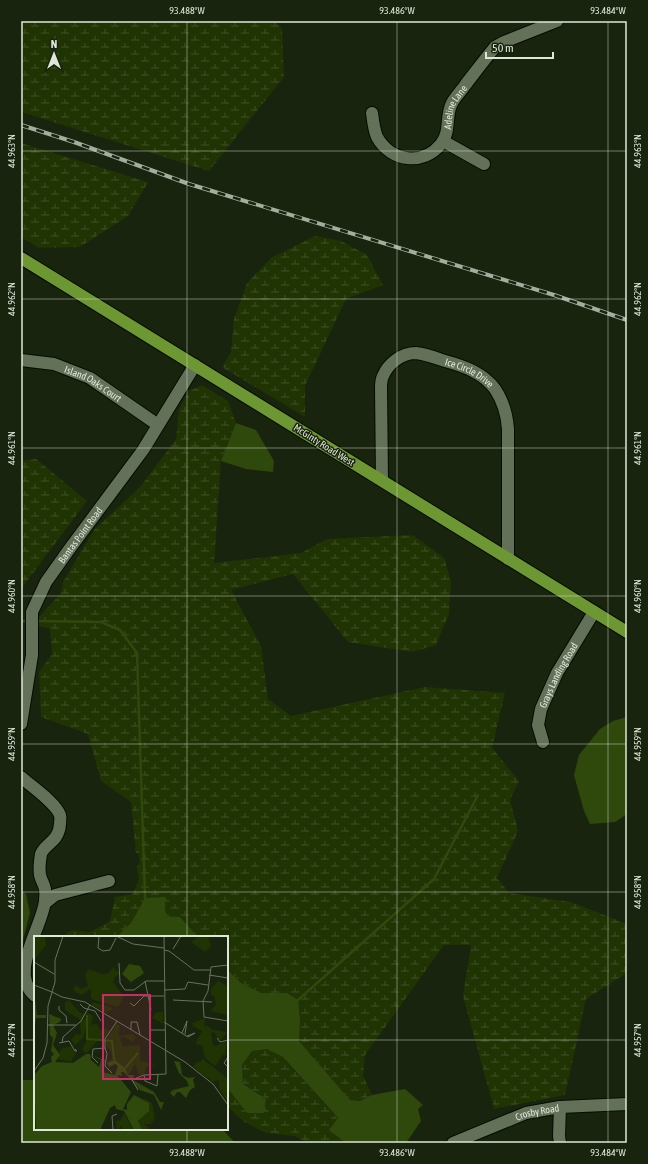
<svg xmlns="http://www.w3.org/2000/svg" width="648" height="1164" font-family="'Asap Condensed',sans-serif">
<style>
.wetland{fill:url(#wetland-marsh)}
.water{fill:#2f490d}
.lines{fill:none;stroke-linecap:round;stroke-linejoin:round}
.stream{stroke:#2f490d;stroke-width:2.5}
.minor-casing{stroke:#050d00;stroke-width:14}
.major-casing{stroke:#050d00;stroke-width:14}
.minor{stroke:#637158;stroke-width:12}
.major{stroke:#6d9733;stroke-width:12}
.rail-casing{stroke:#a5ae9e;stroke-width:4}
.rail{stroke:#19240e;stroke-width:2.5;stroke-dasharray:8;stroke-linecap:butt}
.ticks{fill:none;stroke:#dfe7d9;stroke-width:1;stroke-opacity:0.45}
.labels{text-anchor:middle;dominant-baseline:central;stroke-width:3;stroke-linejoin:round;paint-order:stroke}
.street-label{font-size:10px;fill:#dfe7d9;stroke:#19240e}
.inset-river{fill:none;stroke:#2f490d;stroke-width:2}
.inset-road{fill:none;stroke:#68725f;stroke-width:1}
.view{fill:#c52d68;fill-opacity:0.15;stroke:#c52d68;stroke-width:2}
.inset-edge{fill:none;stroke:#dfe7d9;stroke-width:2}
.neatline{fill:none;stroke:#dfe7d9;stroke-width:1.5}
.ticks-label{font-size:10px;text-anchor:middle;fill:#dfe7d9}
</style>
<defs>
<pattern id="wetland-marsh" width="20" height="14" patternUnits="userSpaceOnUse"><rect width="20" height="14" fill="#1f3303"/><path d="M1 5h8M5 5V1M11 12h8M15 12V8" fill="none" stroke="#3f5127"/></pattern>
</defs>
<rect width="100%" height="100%" fill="#19240e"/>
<!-- wetland -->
<g class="wetland">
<path d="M 21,21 L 275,21 L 282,29 L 284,77 L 209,171 L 21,112 Z"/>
<path d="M 21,143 L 148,182 L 128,216 L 80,247 L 39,248 L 21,237 Z"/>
<path d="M 315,236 L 341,241 L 367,255 L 383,285 L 346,299 L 305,386 L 305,417 L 222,367 L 231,352 L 234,319 L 247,283 L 271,258 Z"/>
<path d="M 202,385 L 228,401 L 236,423 L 221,461 L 214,563 L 301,553 L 327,539 L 413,535 L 444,558 L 451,581 L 449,614 L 436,645 L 412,652 L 348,642 L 293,574 L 231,590 L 261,646 L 268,699 L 291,716 L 425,687 L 505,693 L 492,748 L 519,781 L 510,800 L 518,831 L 497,878 L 509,893 L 571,902 L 627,924 L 627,973 L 586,999 L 565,1095 L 494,1109 L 463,996 L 471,945 L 444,945 L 365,1055 L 363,1076 L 372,1095 L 360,1101 L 350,1100 L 299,1041 L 300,1021 L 287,993 L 261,993 L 241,983 L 227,968 L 227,937 L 198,937 L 180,917 L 165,916 L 145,898 L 131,923 L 116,937 L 79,937 L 71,935 L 65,937 L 61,937 L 72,930 L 90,932 L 110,921 L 115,897 L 133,894 L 139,879 L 137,868 L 140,861 L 139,854 L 136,853 L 131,802 L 101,781 L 88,734 L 41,717 L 39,672 L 52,654 L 50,629 L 39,626 L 38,618 L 61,593 L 63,582 L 94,530 L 141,486 L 176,439 L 179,409 L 189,391 Z"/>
<path d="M 36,459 L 87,501 L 21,589 L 21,461 Z"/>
<path d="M 267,1048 L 283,1057 L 338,1119 L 330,1130 L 346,1142 L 342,1143 L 307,1143 L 295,1136 L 266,1133 L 243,1121 L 227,1106 L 227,1090 L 229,1090 L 247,1113 L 266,1099 L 243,1084 L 242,1065 L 252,1051 Z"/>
</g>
<!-- water -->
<g class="water">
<path d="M 236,423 L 256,430 L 274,461 L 273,472 L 246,469 L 221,461 Z"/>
<path d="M 627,717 L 627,814 L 615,822 L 590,824 L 584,811 L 574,775 L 579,755 L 600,729 L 613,721 Z"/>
<path d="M 21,890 L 26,894 L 30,913 L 21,947 Z"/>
<path d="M 165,897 L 165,916 L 180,917 L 198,937 L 116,937 L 131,923 L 145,898 Z"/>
<path d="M 227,969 L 241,983 L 261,993 L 287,993 L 298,1000 L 300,1021 L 299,1041 L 350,1100 L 360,1101 L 372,1095 L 405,1089 L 423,1105 L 418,1109 L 421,1121 L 406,1143 L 346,1143 L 329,1130 L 338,1118 L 283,1057 L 267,1049 L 252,1051 L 242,1065 L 243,1084 L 266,1099 L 264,1113 L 247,1113 L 229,1090 L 227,1090 Z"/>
<path d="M 21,1080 L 35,1080 L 35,1129 L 222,1129 L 235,1143 L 21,1143 Z"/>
</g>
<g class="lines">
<!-- stream -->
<g class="stream">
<path d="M 21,621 L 28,621"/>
<path d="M 35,621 L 101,622 L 120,630 L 137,653 L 145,898"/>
<path d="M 298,1000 L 434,879 L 478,795"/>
</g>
<defs>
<g id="minor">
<path id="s1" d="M 372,113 C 373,121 374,130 377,137 C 391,162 423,166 441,144 C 451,132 445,116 452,103 C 456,96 462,90 466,84 C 476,71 485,59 495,47 L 504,42 L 557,21"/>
<path d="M 443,141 L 484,164"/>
<path id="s2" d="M 21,360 L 54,364 L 90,378 L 158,425"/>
<path id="s3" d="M 382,480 L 381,388 C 381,385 381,380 383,376 C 388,364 401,353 416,353 C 426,354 436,358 445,361 C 464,366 483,373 495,389 C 503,401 507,415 508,429 L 508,559"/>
<path id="s4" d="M 21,724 L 32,655 L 32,612 L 46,582 L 68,551 L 143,450 L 195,365"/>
<path id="s5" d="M 543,742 L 538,725 L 541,709 L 557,673 L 594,612"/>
<path d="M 21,777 C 32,787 55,802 60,815 C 61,818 60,821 60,824 C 59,842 45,843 41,854 C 40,860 39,869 40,875 C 41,880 44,884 45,889 C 46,893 45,898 45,901 C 42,928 8,973 35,996"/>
<path d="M 45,903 L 55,895 L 109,881"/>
<path id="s6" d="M 453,1143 L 526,1113 L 560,1107 L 627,1104"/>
<path d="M 560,1143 L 559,1136 L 560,1107"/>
</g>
<path id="major" d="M 21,258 L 627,632"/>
</defs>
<!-- minor casing -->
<use href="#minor" class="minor-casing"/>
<!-- major casing -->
<use href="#major" class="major-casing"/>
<!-- minor -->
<use href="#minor" class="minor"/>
<!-- major -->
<use href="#major" class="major"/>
<defs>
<path id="rail" d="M 21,125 L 74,142 L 189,184 L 554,295 L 627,320"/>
</defs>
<!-- rail casing -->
<use href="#rail" class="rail-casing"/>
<!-- rail -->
<use href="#rail" class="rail"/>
</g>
<!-- ticks -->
<path class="ticks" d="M 187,21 L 187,937M 397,21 L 397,1143M 608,21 L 608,1143M 21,151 L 627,151M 21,299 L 627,299M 21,448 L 627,448M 21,596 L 627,596M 21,744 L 627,744M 21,892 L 627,892M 21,1040 L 35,1040M 227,1040 L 627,1040M 187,1129 L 187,1143"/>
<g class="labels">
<!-- street labels -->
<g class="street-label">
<text stroke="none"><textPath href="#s1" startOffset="141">Adeline Lane</textPath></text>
<text stroke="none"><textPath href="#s3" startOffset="204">Ice Circle Drive</textPath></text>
<text stroke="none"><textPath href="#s2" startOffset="77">Island Oaks Court</textPath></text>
<text transform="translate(324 445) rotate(32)">McGinty Road West</text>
<text stroke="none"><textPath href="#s4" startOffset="204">Bantas Point Road</textPath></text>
<text stroke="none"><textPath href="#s5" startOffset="72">Grays Landing Road</textPath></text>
<text stroke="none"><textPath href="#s6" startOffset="90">Crosby Road</textPath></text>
</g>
</g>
<!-- overview -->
<g transform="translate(34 936)">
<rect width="194" height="194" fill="#19240e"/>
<path d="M 166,0 L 175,2 L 177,10 L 171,16 L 157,6 ZM 79,31 L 86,38 L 81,41 L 79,46 L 90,61 L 84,71 L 57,63 L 57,53 L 47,59 L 39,54 L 41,49 L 47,53 L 54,50 L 51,39 L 55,33 L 68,38 L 75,37 ZM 184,45 L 194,50 L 194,75 L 184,69 L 182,61 L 177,59 L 177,53 ZM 35,64 L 45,76 L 50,78 L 47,84 L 31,74 L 31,66 ZM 59,66 L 80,72 L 72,77 L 58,69 ZM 123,76 L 129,76 L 129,88 L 118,82 ZM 53,77 L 59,80 L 57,89 L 62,87 L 66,93 L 72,92 L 75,95 L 70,104 L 63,105 L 53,117 L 48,114 L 53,103 L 52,92 L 49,102 L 41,109 L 37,104 L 42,98 L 47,99 L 46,86 L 52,82 ZM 171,82 L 170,92 L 172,89 L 179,94 L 193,96 L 186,105 L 180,96 L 177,97 L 179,109 L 182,110 L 192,105 L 193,107 L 191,117 L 193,119 L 189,119 L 181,130 L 171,122 L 168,109 L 161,108 L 168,95 L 159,90 L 158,87 ZM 83,87 L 86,90 L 85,100 L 99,98 L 102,101 L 99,106 L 90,101 L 86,102 L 89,110 L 106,109 L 106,124 L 123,130 L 115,129 L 112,132 L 110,138 L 105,139 L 101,128 L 95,139 L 82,126 L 73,127 L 79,121 L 75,112 L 72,111 L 72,104 ZM 37,110 L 42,117 L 37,126 L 24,123 L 27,113 ZM 168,122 L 194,143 L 193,165 L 185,152 L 185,144 L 179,146 L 159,131 L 163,126 L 168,125 ZM 110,162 L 118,167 L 121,182 L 117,188 L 110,188 L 118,194 L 108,194 L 104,187 L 115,167 L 109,164 ZM 90,177 L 96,189 L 100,194 L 88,194 L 88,189 L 83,194 L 82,184 L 86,185 Z" fill="#1f3303"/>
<path d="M 0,0 L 14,0 L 11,1 L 12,9 L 0,24 ZM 180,58 L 194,58 L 194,79 L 176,75 L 182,69 Z" fill="#1f3303"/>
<path d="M 95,28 L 106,30 L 110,37 L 97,46 L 88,38 ZM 0,55 L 3,79 L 12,79 L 12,82 L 2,82 L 0,95 ZM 15,78 L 27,83 L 26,86 L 19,89 L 23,97 L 19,109 L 26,119 L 21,126 L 39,127 L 52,118 L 56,118 L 57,124 L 65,131 L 67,124 L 59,120 L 71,124 L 68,136 L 81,139 L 84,130 L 81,128 L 75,131 L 73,127 L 81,124 L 91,132 L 94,139 L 100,139 L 99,144 L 120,156 L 126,166 L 130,166 L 127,174 L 120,159 L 106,154 L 90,136 L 87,136 L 88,140 L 83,139 L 97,156 L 89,173 L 93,174 L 93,168 L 100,159 L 115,167 L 115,175 L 104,185 L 108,194 L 100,194 L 90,175 L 82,173 L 81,169 L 76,172 L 66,194 L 2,194 L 0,139 L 8,130 L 18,126 L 17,121 L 20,118 L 17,115 L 19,102 L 16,99 ZM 140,125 L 146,126 L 148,139 L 154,142 L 161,141 L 159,144 L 161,151 L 156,154 L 152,162 L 146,156 L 143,156 L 140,161 L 136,157 L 139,154 L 155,150 L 153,145 L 145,137 Z" fill="#2f490d"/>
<path class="inset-river" d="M 53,79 L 53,103 L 78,105 L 80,124M 91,132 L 104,117"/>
<path class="inset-road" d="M 65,0 L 64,12 L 69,15 L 76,14 L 82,2M 82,0 L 99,8 L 130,12M 139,13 L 147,0M 130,14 L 135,15 L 160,34 L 176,34M 0,26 L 20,38M 85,27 L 86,47 L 91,54 L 100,54 L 112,45 L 130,45M 194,29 L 177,31 L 174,55 L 169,65 L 170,81 L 194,85M 175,39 L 194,42M 111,45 L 117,74M 0,49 L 18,56M 130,54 L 151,53 L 154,46 L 174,49M 18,56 L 28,61 L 51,66 L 151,126 L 179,148 L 194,169M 139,64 L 178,66M 96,67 L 100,70 L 110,60 L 130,60M 46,68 L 50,72 L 61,75 L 67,85M 25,70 L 25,74 L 32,80 L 33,87M 130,86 L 154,101 L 161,97 L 153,100M 14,89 L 42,89M 97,94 L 97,86 L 103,86 L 106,99M 116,94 L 131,94M 148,97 L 153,85 L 151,98M 183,102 L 186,106 L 194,104M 25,107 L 35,105 L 41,115 L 43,115 L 41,113M 28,107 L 29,101 L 47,85 L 56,69M 194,121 L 190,127 L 194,131M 64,127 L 58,121 L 59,113 L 71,112M 0,135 L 9,122 L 13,107 L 14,70 L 21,46 L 21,24 L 29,0M 78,137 L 71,130 L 73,118 L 71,112 L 71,103 L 83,85M 110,139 L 111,145 L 123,150 L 124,139M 104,154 L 98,144 L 100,143 L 110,139 L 132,138 L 130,0M 79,194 L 78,180 L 83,178"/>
<path class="view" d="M 69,59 L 116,59 L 116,143 L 69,143 Z"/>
<rect width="194" height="194" class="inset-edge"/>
</g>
<!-- border -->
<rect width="648" height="1164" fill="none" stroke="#19240e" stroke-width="44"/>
<!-- north arrow -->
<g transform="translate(54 54)" stroke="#19240e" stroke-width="3" paint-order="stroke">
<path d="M0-3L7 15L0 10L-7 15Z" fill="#dfe7d9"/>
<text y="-6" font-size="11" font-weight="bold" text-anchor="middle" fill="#dfe7d9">N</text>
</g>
<!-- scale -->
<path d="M486 52v6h67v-6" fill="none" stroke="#dfe7d9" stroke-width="2"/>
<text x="492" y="52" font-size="12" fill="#dfe7d9" stroke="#19240e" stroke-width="3" paint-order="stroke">50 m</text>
<rect x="22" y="22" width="604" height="1120" class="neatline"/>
<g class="ticks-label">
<text x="187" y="14">93.488°W</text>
<text x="397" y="14">93.486°W</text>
<text x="608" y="14">93.484°W</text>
<text transform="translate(11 151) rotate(-90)" y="4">44.963°N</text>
<text transform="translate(637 151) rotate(-90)" y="4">44.963°N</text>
<text transform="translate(11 299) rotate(-90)" y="4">44.962°N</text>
<text transform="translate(637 299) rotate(-90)" y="4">44.962°N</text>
<text transform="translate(11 448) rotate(-90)" y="4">44.961°N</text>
<text transform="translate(637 448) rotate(-90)" y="4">44.961°N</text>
<text transform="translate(11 596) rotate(-90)" y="4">44.960°N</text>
<text transform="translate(637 596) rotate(-90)" y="4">44.960°N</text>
<text transform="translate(11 744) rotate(-90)" y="4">44.959°N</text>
<text transform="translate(637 744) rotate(-90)" y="4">44.959°N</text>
<text transform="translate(11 892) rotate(-90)" y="4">44.958°N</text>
<text transform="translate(637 892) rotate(-90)" y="4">44.958°N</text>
<text transform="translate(11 1040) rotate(-90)" y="4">44.957°N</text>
<text transform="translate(637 1040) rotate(-90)" y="4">44.957°N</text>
<text x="187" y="1156">93.488°W</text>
<text x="397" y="1156">93.486°W</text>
<text x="608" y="1156">93.484°W</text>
</g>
</svg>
